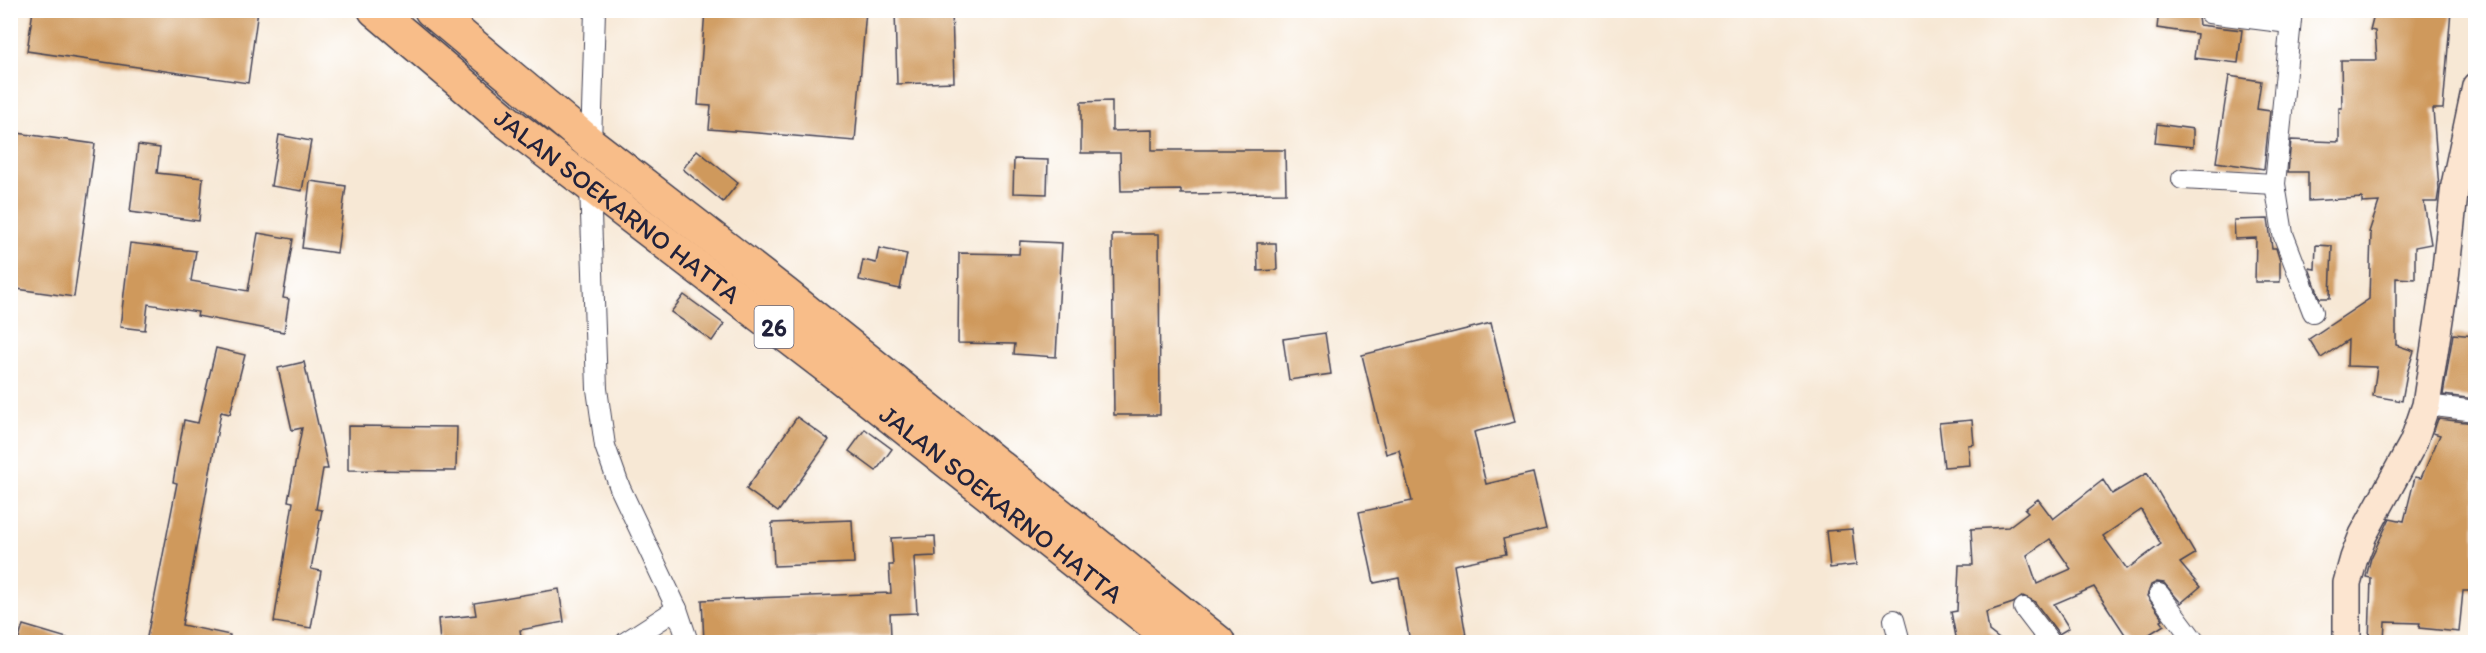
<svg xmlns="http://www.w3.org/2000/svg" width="2486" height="653" font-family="Itim,sans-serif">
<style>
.building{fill:#cf995c;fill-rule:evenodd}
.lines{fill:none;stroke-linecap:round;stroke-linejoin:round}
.street-casing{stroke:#424052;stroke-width:22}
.secondary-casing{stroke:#424052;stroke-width:30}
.highway-casing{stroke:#424052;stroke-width:36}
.street{stroke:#fff;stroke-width:20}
.secondary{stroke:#fce5d0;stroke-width:27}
.highway{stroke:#f8bd89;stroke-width:33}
.labels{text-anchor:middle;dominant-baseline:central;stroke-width:6;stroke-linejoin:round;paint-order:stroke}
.shield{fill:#fff;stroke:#646476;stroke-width:1.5}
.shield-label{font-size:24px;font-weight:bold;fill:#22223b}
.street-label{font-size:26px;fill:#22223b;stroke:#fff}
</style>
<rect width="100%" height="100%" fill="#fff"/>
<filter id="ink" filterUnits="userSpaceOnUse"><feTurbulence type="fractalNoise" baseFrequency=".0167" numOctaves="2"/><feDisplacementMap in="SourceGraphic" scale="12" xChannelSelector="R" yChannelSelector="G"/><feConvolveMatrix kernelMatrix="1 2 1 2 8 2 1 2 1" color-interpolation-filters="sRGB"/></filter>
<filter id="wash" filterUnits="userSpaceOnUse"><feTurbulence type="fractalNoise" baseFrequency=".008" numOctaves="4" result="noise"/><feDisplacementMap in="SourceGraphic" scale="24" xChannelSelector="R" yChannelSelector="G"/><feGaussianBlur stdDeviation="1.35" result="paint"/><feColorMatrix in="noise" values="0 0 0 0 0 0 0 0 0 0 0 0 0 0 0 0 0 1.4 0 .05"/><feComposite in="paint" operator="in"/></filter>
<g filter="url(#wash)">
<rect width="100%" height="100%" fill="#f7e8d5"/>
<g id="blocks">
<!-- building -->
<g class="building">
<path d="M 33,10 L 258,10 L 248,83 L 27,51 Z"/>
<path d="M 705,10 L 866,10 L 855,141 L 709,129 L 711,106 L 698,105 Z"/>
<path d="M 895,10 L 952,10 L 954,82 L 897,84 Z"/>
<path d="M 2159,10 L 2197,10 L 2199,25 L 2242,30 L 2238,63 L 2194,58 L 2197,34 L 2157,28 Z"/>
<path d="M 2375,10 L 2451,10 L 2443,109 L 2433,109 L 2439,189 L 2437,202 L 2424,202 L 2431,244 L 2415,247 L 2415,279 L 2396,278 L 2396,345 L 2414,351 L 2407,373 L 2402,401 L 2373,396 L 2377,367 L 2347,366 L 2348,340 L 2321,358 L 2309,339 L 2369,299 L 2371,233 L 2369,232 L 2379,202 L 2362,203 L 2362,198 L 2308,201 L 2308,172 L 2288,172 L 2291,140 L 2339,142 L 2339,108 L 2342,108 L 2341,60 L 2377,60 L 2375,31 L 2370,30 Z"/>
<path d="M 2229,76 L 2261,81 L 2257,109 L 2270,111 L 2264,169 L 2216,162 Z"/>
<path d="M 1112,101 L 1112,131 L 1152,130 L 1152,150 L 1285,150 L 1286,193 L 1181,194 L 1181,190 L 1121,191 L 1120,153 L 1081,153 L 1081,102 Z"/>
<path d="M 2157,124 L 2193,129 L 2193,147 L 2155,143 Z"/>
<path d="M 10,132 L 95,144 L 74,297 L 10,288 Z"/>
<path d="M 279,135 L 311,141 L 302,191 L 271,186 Z"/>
<path d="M 138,145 L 160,148 L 157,173 L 203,178 L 199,221 L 130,212 Z"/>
<path d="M 697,150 L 738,183 L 723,202 L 683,169 Z"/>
<path d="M 1014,159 L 1048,160 L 1047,194 L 1013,193 Z"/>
<path d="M 310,181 L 346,186 L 337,253 L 302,248 Z"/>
<path d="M 2268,219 L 2272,248 L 2276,248 L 2280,261 L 2280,282 L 2255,282 L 2256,238 L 2235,239 L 2234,220 Z"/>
<path d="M 258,233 L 293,239 L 283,298 L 289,299 L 284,332 L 197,316 L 198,312 L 148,304 L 145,330 L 120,327 L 130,243 L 196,251 L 191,281 L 248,291 Z"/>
<path d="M 1112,234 L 1159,234 L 1160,415 L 1114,415 Z"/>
<path d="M 1020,241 L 1062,243 L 1056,357 L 1014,354 L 1015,344 L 958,343 L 959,253 L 1019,254 Z"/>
<path d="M 1257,243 L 1276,243 L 1277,270 L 1258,271 Z"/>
<path d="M 2316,245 L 2332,246 L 2330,298 L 2320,298 L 2309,268 L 2315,269 Z"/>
<path d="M 879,248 L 907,254 L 900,289 L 859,280 L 863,260 L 876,263 Z"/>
<path d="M 684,295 L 724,324 L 712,341 L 671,312 Z"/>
<path d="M 1491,323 L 1515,422 L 1474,432 L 1486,484 L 1533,473 L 1546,529 L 1503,539 L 1506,554 L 1454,565 L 1467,642 L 1410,642 L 1399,578 L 1374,583 L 1359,512 L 1412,501 L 1399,450 L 1386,454 L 1362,355 Z"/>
<path d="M 1325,333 L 1331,374 L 1289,380 L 1283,339 Z"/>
<path d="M 2453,334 L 2475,336 L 2475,399 L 2443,395 Z"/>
<path d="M 216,348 L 245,355 L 230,414 L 221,412 L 182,625 L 230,635 L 229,642 L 146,642 L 177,483 L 173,482 L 184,420 L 198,423 Z"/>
<path d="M 304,362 L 328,469 L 323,469 L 316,509 L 322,510 L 311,569 L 321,571 L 311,628 L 274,622 L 293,502 L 288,501 L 302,428 L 292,430 L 278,368 Z"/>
<path d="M 797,417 L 829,440 L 778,512 L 746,489 Z"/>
<path d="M 2438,419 L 2475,423 L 2475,591 L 2463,591 L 2459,632 L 2419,628 L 2420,623 L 2385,622 L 2384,642 L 2369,642 L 2371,578 L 2366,577 L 2371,558 L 2390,518 L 2404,521 L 2415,477 L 2421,478 L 2440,435 L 2433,433 Z"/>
<path d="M 1972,420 L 1974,444 L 1968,445 L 1970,465 L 1944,467 L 1939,423 Z"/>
<path d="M 348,426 L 457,427 L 456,471 L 348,470 Z"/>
<path d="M 865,429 L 892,449 L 876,471 L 849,451 Z"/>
<path d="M 2147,473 L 2195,554 L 2180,563 L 2200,587 L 2181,603 L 2164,583 L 2157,582 L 2151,585 L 2147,596 L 2163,619 L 2161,621 L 2164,625 L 2137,642 L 2130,642 L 2094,587 L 2054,604 L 2069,628 L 2059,634 L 2034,601 L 2023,596 L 2013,603 L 1986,612 L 1989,631 L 2003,642 L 1957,642 L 1951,612 L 1957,611 L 1959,565 L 1973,565 L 1971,529 L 2008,527 L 2028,512 L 2025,509 L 2038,499 L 2053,519 L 2103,480 L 2112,494 ZM 2141,510 L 2161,544 L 2127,569 L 2103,536 ZM 2050,539 L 2071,569 L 2037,584 L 2027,555 Z"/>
<path d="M 852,520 L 854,563 L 774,566 L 772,523 Z"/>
<path d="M 1852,529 L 1856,565 L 1830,568 L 1826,531 Z"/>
<path d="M 935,536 L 936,556 L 914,557 L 917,613 L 890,614 L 891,636 L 704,642 L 702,600 L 891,593 L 889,565 L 893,565 L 891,538 Z"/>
<path d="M 559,589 L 564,622 L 520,630 L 522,642 L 440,642 L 438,619 L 476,615 L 474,603 Z"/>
<path d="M 23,625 L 67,638 L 67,642 L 18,642 Z"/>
</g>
</g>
</g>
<g filter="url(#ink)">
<use href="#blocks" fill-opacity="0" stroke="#424052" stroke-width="1.5"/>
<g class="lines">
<defs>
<g id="street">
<path d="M 2292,10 L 2275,184 L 2283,234 L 2313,312"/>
<path d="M 2209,13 L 2289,23"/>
<path d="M 591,144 L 595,10"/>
<path d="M 2182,179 L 2275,184"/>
<path d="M 590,185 L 597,389 L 605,446 L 620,488 L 677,609 L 688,642"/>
<path d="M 2426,405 L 2476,411"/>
<path d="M 2159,594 L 2195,642"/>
<path d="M 2024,608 L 2050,642"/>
<path d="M 1894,620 L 1900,642"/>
<path d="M 626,642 L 677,609"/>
</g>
<path id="secondary" d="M 2347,642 L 2347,583 L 2354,558 L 2363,535 L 2413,443 L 2426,405 L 2444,287 L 2455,185 L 2476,86"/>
<g id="highway">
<path id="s1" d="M 375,10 L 505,120 L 838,375 L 1176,642"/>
<path d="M 431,10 L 591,144 L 785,294 L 1218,642"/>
</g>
</defs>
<!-- street casing -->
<use href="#street" class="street-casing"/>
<!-- secondary casing -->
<use href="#secondary" class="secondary-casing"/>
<!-- highway casing -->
<use href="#highway" class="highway-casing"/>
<!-- street -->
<use href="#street" class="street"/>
<!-- secondary -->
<use href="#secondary" class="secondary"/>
<!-- highway -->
<use href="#highway" class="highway"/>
</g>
</g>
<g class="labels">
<!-- shield labels -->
<rect class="shield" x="754.5" y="306" width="39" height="42" rx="4.5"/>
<g class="shield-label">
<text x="774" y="327">26</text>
</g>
<!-- street labels -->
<g class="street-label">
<text stroke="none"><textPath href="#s1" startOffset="312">JALAN SOEKARNO HATTA</textPath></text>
<text stroke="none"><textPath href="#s1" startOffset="798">JALAN SOEKARNO HATTA</textPath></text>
</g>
</g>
<!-- margin -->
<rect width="2486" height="653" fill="none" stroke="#fff" stroke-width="36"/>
</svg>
